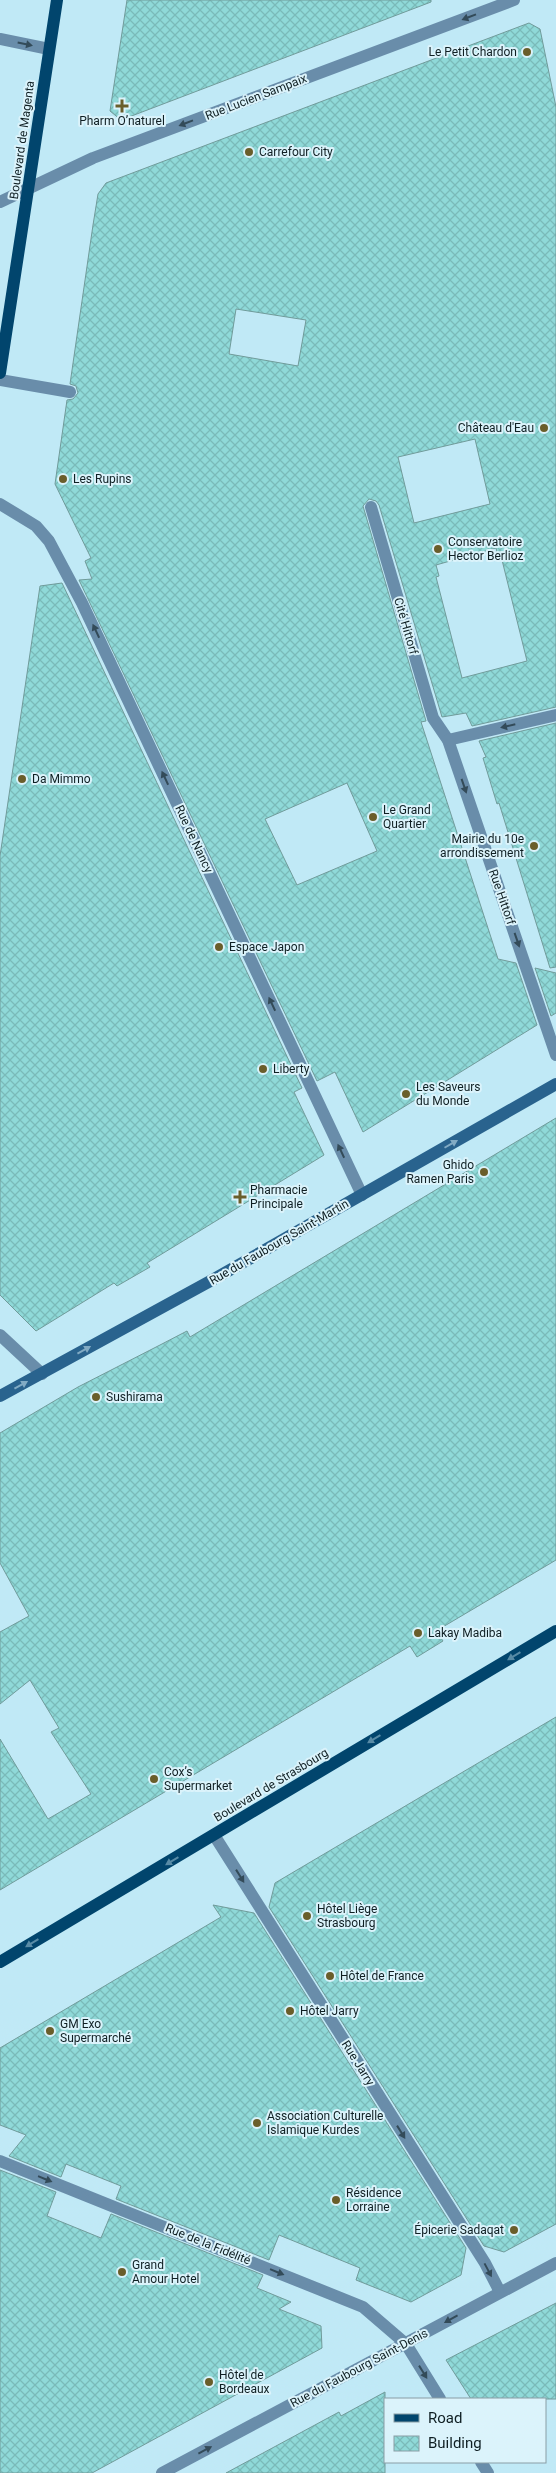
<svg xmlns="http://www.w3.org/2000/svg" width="556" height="2473" font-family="Roboto,sans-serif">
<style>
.building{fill:url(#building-cross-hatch);stroke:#709b9a;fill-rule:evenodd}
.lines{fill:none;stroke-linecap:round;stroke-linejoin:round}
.street{stroke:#698daa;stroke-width:12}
.secondary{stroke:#29638e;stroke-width:12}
.primary{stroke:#01456d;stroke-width:12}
.oneway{fill:#334b59}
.oneway2{fill:#82abc4}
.oneway3{fill:#588ba6}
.poi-dot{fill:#6a5e2b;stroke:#dbf3fb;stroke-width:2}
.labels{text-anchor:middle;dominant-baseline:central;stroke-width:4;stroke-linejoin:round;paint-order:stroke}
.poi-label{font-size:12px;fill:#0f1f23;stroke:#dbf3fb;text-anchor:start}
.street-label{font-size:12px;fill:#0f1f23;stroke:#dbf3fb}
</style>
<defs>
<pattern id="building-cross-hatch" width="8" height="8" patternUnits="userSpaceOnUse" patternTransform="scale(1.25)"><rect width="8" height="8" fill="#8fd9d8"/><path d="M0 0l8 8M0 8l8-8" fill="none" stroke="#7abab9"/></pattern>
</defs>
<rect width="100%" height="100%" fill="#c0e9f6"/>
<!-- building -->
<g class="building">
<path d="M 127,0 L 431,0 L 431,2 L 121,120 L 110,111 Z"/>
<path d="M 529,23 L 540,29 L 556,107 L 556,707 L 472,726 L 466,713 L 442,717 L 379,505 L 376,501 L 369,499 L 363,506 L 426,721 L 421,722 L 498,959 L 516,963 L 537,1025 L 363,1132 L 335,1072 L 317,1081 L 79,580 L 92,579 L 85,561 L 91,558 L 55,484 L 67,400 L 73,399 L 78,393 L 76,386 L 70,384 L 93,225 L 98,194 L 106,183 ZM 236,309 L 306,320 L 298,366 L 229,354 ZM 475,439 L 490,504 L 414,523 L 398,457 ZM 496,548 L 499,560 L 502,560 L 527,661 L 462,678 L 436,577 L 439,576 L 436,565 ZM 347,783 L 377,851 L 297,885 L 265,819 Z"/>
<path d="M 62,583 L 302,1088 L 294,1092 L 324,1155 L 147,1263 L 150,1267 L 117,1286 L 114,1283 L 36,1331 L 0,1295 L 0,856 L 40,586 Z"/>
<path d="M 556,723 L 556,967 L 550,968 L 499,803 L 497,804 L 483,758 L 486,757 L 479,741 Z"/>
<path d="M 535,968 L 556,973 L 556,1013 L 551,1016 Z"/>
<path d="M 556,1118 L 556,1560 L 436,1631 L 443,1641 L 417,1657 L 410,1646 L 0,1890 L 0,1739 L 48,1819 L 91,1794 L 51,1732 L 59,1728 L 30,1680 L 0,1704 L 0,1632 L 29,1616 L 0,1563 L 0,1433 L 78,1387 L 160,1345 L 187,1331 L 190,1337 Z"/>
<path d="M 556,1717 L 556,2224 L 504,2252 L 484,2246 L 269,1907 L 275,1883 Z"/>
<path d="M 213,1905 L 254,1913 L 466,2248 L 461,2275 L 411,2302 L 356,2280 L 360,2268 L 279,2235 L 269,2260 L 116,2199 L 121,2186 L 66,2164 L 61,2177 L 9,2156 L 26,2135 L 0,2125 L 0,2048 L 221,1917 Z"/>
<path d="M 0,2170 L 56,2192 L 47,2216 L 101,2238 L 111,2214 L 263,2275 L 257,2288 L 291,2302 L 279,2309 L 321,2326 L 322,2348 L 92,2473 L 0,2473 Z"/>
<path d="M 556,2303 L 556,2399 L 471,2399 L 446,2360 Z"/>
<path d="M 385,2392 L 385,2473 L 226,2473 L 339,2412 L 341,2416 Z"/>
</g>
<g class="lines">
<!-- street -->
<g class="street">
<path d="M 0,39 L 49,49"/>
<path d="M 0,202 L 93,158 L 514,0"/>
<path d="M 0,380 L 70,392"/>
<path d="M 0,504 L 36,526 L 49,541 L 82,603 L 362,1195"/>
<path d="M 371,507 L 433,718 L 448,740 L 556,1055"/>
<path d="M 448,740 L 556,715"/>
<path d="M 0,1335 L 42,1374"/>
<path d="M 214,1835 L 485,2263 L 500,2292"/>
<path d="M 0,2161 L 363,2307 L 406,2344 L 440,2399"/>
<path d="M 481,2462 L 488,2473"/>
<path d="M 162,2473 L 556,2263"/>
</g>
<!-- secondary -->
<path class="secondary" d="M 0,1396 L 214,1279 L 556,1084"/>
<!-- primary -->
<g class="primary">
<path d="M 0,373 L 57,0"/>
<path d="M 0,1962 L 556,1631"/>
</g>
</g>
<!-- one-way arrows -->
<defs><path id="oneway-solid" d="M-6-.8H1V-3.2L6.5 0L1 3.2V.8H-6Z" transform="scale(1.25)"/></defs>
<g class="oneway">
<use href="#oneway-solid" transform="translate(469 17) rotate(159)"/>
<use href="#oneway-solid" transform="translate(25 44) rotate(12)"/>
<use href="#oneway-solid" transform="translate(186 123) rotate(159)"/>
<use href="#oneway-solid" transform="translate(96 631) rotate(-115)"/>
<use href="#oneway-solid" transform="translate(508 726) rotate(167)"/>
<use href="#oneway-solid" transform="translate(165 778) rotate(-115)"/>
<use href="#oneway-solid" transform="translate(464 786) rotate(71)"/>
<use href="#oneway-solid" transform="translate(517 940) rotate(71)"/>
<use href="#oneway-solid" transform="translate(272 1004) rotate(-115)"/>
<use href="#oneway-solid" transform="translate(341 1151) rotate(-115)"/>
<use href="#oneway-solid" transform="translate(240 1876) rotate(58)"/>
<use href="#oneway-solid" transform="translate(401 2132) rotate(58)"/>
<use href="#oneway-solid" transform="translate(45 2179) rotate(22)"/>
<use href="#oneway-solid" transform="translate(488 2270) rotate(62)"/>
<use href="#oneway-solid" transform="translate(277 2272) rotate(22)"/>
<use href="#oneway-solid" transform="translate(451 2319) rotate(151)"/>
<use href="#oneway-solid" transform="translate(423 2372) rotate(58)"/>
<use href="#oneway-solid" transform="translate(205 2450) rotate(-28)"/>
</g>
<g class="oneway2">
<use href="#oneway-solid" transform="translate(451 1144) rotate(-30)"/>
<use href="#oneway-solid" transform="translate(84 1350) rotate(-29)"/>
<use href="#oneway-solid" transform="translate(21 1385) rotate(-29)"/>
</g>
<g class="oneway3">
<use href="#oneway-solid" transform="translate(514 1656) rotate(149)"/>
<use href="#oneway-solid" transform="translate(374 1739) rotate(149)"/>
<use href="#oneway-solid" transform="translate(172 1861) rotate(149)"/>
<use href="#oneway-solid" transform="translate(32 1943) rotate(149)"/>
</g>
<!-- markers -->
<g class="poi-dot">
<circle cx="527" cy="52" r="5"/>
<path d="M119.5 98.5h5v5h5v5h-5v5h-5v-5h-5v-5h5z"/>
<circle cx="249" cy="152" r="5"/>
<circle cx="544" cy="428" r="5"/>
<circle cx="63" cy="479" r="5"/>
<circle cx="438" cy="549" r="5"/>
<circle cx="22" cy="779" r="5"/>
<circle cx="373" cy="817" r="5"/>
<circle cx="534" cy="846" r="5"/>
<circle cx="219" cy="947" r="5"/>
<circle cx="263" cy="1069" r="5"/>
<circle cx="406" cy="1094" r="5"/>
<circle cx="484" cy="1172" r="5"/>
<path d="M237.5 1189.5h5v5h5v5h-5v5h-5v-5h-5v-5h5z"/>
<circle cx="96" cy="1397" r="5"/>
<circle cx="418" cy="1633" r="5"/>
<circle cx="154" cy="1779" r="5"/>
<circle cx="307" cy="1916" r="5"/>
<circle cx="330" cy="1976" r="5"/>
<circle cx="290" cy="2011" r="5"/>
<circle cx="50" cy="2031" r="5"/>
<circle cx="257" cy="2123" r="5"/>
<circle cx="336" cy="2200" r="5"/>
<circle cx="514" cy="2230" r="5"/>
<circle cx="122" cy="2272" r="5"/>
<circle cx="209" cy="2382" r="5"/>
</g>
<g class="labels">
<!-- poi labels -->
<g class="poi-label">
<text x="517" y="52" text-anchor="end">Le Petit Chardon</text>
<text x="122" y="121" text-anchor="middle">Pharm O’naturel</text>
<text x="259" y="152">Carrefour City</text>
<text x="534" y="428" text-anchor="end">Château d'Eau</text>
<text x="73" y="479">Les Rupins</text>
<text x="448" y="542">Conservatoire<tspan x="448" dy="14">Hector Berlioz</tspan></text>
<text x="32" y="779">Da Mimmo</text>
<text x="383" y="810">Le Grand<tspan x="383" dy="14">Quartier</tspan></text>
<text x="524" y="839" text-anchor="end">Mairie du 10e<tspan x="524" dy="14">arrondissement</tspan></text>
<text x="229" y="947">Espace Japon</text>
<text x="273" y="1069">Liberty</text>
<text x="416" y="1087">Les Saveurs<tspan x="416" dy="14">du Monde</tspan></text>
<text x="474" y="1165" text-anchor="end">Ghido<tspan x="474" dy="14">Ramen Paris</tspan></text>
<text x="250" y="1190">Pharmacie<tspan x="250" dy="14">Principale</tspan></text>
<text x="106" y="1397">Sushirama</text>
<text x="428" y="1633">Lakay Madiba</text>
<text x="164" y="1772">Cox’s<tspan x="164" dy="14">Supermarket</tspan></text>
<text x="317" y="1909">Hôtel Liège<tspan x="317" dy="14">Strasbourg</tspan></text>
<text x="340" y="1976">Hôtel de France</text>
<text x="300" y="2011">Hôtel Jarry</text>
<text x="60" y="2024">GM Exo<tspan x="60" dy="14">Supermarché</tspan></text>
<text x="267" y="2116">Association Culturelle<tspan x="267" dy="14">Islamique Kurdes</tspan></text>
<text x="346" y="2193">Résidence<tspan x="346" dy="14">Lorraine</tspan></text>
<text x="504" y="2230" text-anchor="end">Épicerie Sadaqat</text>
<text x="132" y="2265">Grand<tspan x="132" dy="14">Amour Hotel</tspan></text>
<text x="219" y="2375">Hôtel de<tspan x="219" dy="14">Bordeaux</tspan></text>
</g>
<!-- street labels -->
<g class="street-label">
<text transform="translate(256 97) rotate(-21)">Rue Lucien Sampaix</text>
<text transform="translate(22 140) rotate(-82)">Boulevard de Magenta</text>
<text transform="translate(406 626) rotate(74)">Cité Hittorf</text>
<text transform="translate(194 839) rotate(65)">Rue de Nancy</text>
<text transform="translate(502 897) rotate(71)">Rue Hittorf</text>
<text transform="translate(279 1242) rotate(-30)">Rue du Faubourg Saint-Martin</text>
<text transform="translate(271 1785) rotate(-31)">Boulevard de Strasbourg</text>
<text transform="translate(358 2063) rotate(58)">Rue Jarry</text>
<text transform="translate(208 2244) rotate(22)">Rue de la Fidélité</text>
<text transform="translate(359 2368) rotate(-28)">Rue du Faubourg Saint-Denis</text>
</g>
</g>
<!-- legend -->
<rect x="384" y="2398" width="162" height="65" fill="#dbf3fb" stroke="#899ea5"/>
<rect x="394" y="2414" width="25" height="8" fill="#01456d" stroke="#899ea5"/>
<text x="428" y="2423" font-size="15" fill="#0f1f23">Road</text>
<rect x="394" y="2436" width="25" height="15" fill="url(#building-cross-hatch)" stroke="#899ea5"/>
<text x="428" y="2448" font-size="15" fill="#0f1f23">Building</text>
</svg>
